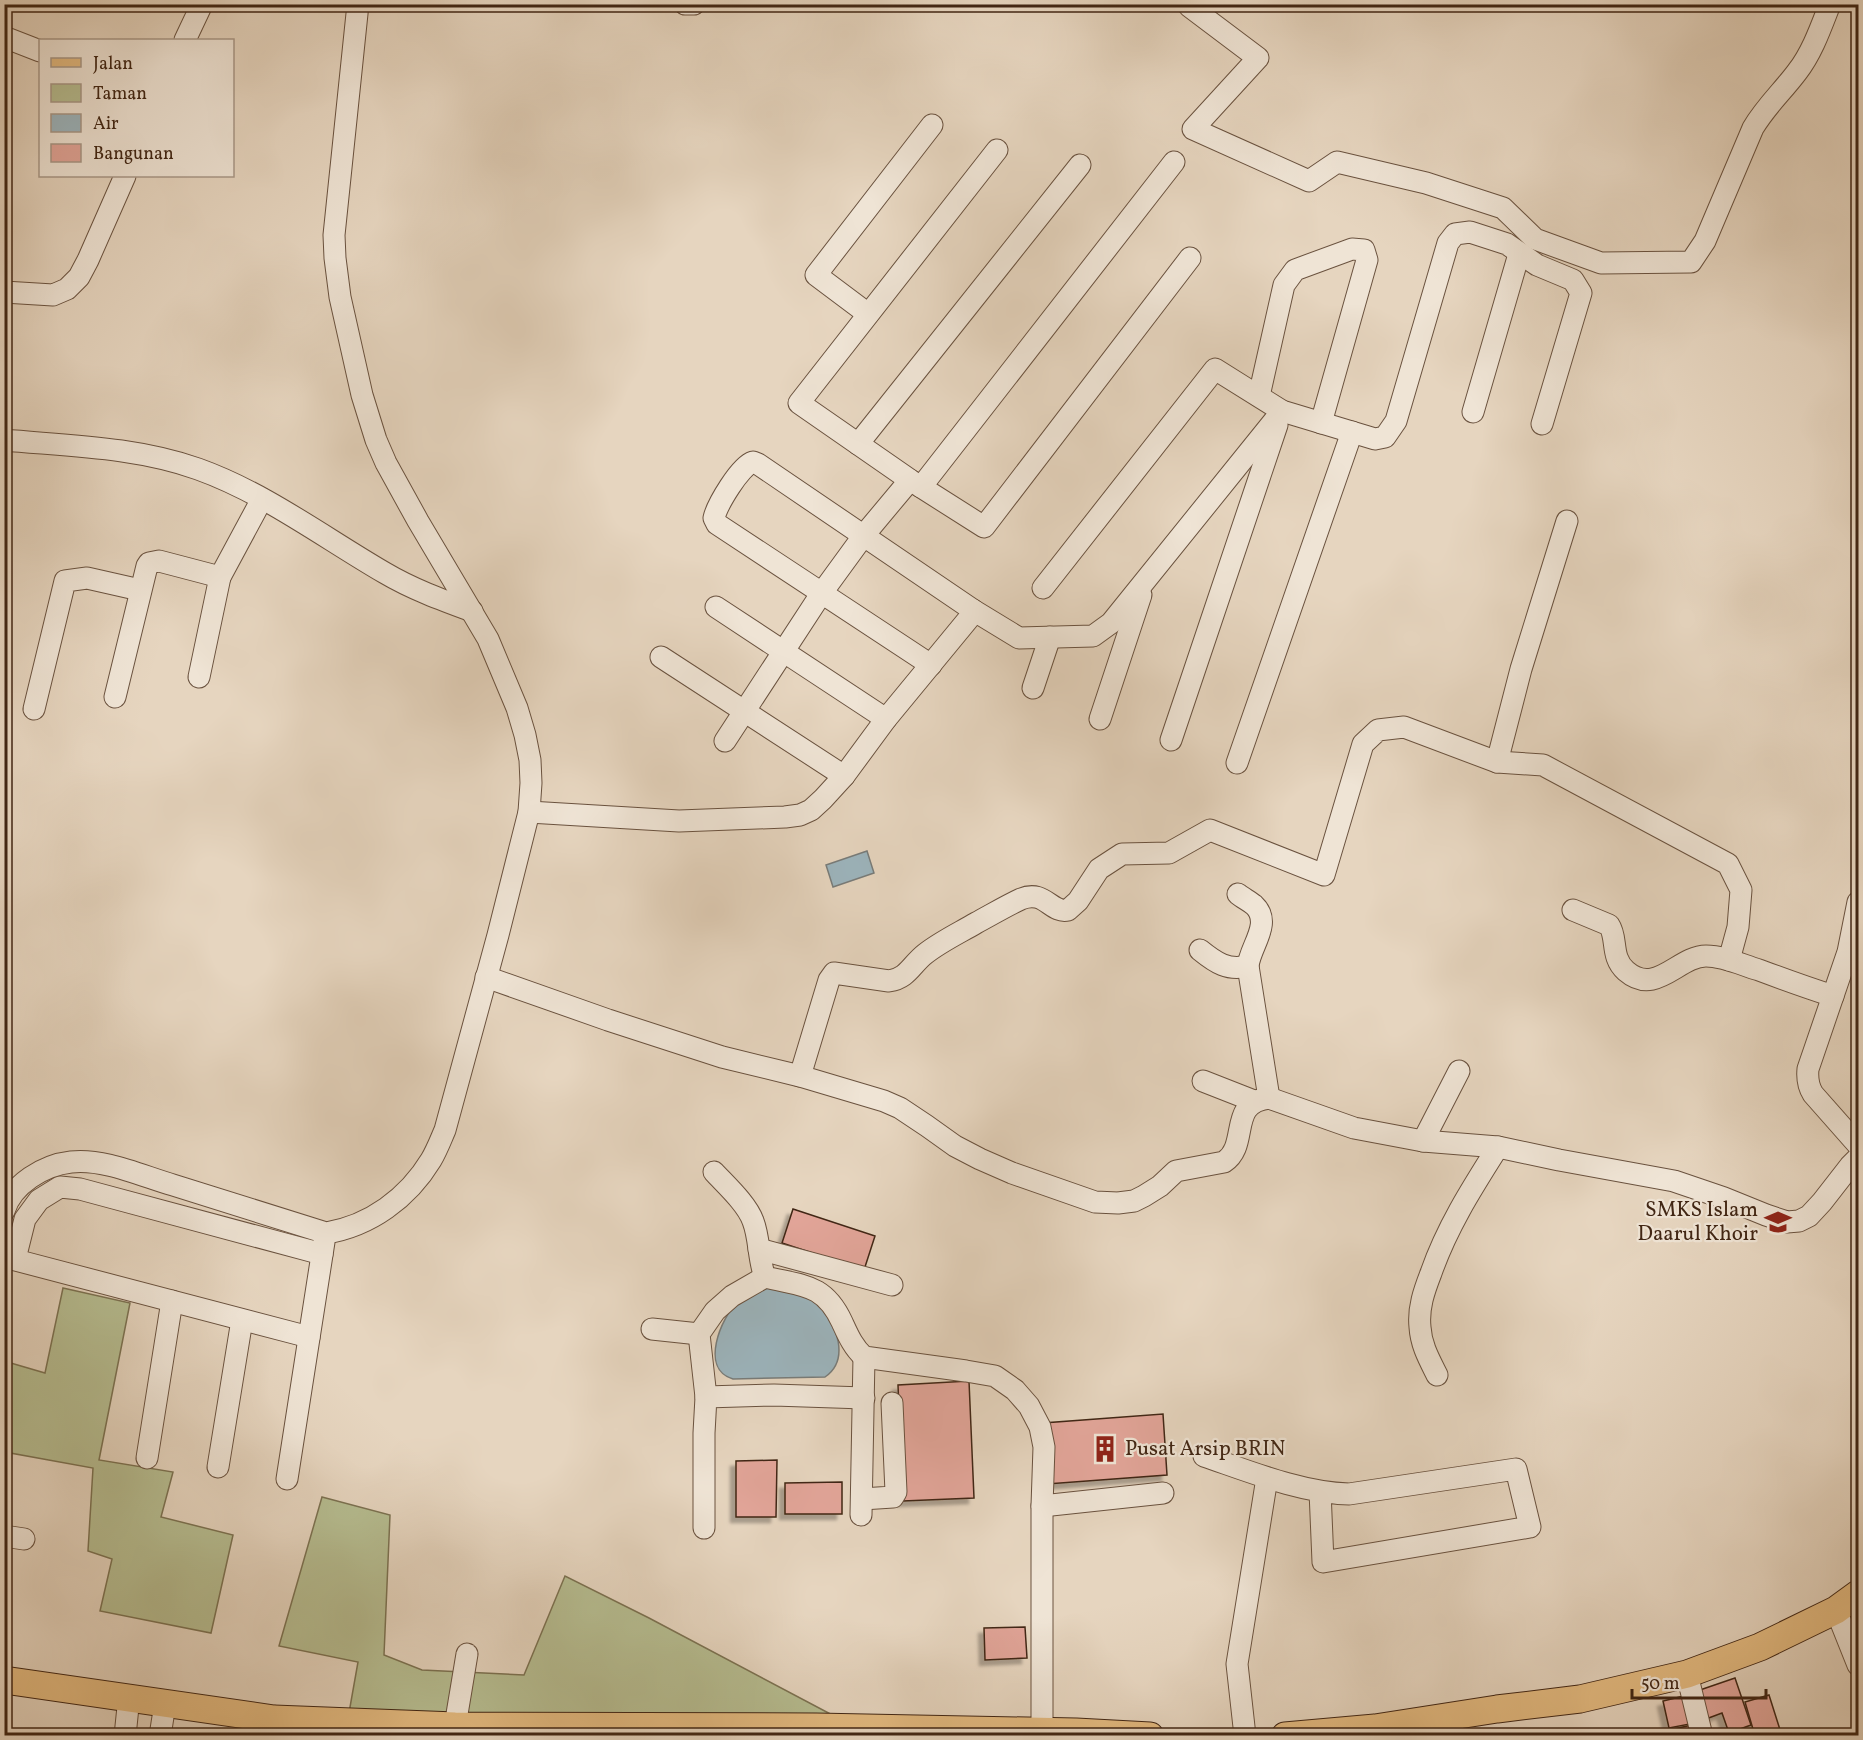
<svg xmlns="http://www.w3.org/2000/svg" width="1863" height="1740" font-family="Vollkorn,serif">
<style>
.green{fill:#b6bd91;stroke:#7c7252;stroke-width:1.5}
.water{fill:#9cb5be;stroke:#787c7a;stroke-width:1.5}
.building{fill:#e2a599;stroke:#412614;stroke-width:1.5;filter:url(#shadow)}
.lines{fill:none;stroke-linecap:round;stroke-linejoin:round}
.minor-casing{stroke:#6a523f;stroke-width:23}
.major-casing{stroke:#412614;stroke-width:29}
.minor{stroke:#efe4d5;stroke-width:21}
.major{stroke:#e3ba80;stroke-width:27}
.labels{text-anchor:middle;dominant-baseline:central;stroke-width:4.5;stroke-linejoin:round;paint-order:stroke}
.poi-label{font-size:21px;fill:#412614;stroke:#efe4d5;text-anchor:end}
</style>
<defs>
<filter id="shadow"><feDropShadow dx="-5.5" dy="5.5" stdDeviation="1.5" flood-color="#0004"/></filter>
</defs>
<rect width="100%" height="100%" fill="#e6d5bf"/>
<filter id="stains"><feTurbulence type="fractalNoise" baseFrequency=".00333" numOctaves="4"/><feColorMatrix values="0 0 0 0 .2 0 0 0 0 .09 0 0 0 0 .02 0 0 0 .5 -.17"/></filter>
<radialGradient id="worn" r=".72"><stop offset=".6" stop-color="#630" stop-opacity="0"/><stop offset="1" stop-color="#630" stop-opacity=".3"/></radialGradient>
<!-- green -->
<g class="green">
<path d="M 63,1288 L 130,1303 L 99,1460 L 173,1472 L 161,1517 L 233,1535 L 211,1633 L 100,1611 L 112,1559 L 88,1551 L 93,1468 L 5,1452 L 4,1361 L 45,1373 Z"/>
<path d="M 322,1497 L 390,1515 L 384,1655 L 422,1670 L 524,1675 L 565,1576 L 649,1618 L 855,1727 L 347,1724 L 358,1662 L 279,1646 Z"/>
</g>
<!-- water -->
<g class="water">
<path d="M 867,851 L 874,873 L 833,887 L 826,865 Z"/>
<path d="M 768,1288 C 777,1290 803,1292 810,1296 C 813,1298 817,1303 820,1306 C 837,1324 850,1360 825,1377 L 733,1379 C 699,1369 721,1318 738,1301 C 747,1293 757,1290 768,1288 Z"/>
</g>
<!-- building -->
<g class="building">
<path d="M 793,1209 L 875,1236 L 864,1270 L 782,1243 Z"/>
<path d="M 969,1381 L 974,1498 L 903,1501 L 898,1385 Z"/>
<path d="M 1163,1414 L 1167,1475 L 1047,1484 L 1043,1423 Z"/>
<path d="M 777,1460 L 776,1517 L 736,1517 L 736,1461 Z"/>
<path d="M 842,1482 L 842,1514 L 785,1514 L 785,1483 Z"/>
<path d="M 1025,1627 L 1027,1658 L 985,1660 L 984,1628 Z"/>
<path d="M 1735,1678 L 1751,1725 L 1729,1733 L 1722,1713 L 1706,1719 L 1697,1691 Z"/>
<path d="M 1769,1695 L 1782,1736 L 1755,1736 L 1745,1702 Z"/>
<path d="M 1684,1696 L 1690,1724 L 1669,1728 L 1663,1701 Z"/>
<path d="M 1692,1725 L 1694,1736 L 1670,1736 L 1669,1730 Z"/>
<path d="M 1593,1729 L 1594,1736 L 1566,1736 L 1566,1734 Z"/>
</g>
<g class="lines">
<defs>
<g id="minor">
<path d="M 685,4 L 694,4"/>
<path d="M 1190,4 L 1189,6 L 1258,58 L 1193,129 L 1309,181 L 1337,162 L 1426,183 L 1503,208 L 1535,239 L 1601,263 L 1691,262 L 1705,241 L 1753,128 C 1766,106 1782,92 1797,72 C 1812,53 1821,27 1830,4"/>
<path d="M 4,37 L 40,51"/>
<path d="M 185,40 L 202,4"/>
<path d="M 997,150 L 799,403 L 910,480 L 984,527 L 1190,258"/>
<path d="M 4,292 L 53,295 L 67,289 L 79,277 L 88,260 L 125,176"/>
<path d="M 868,314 L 816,275 L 932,125"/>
<path d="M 1259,396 L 1284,285 L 1295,270 L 1352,249 L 1364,250 L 1367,260 L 1321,423"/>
<path d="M 1473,412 L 1519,254"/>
<path d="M 4,440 C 69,446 136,447 198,469 C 265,493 323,537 385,573 C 412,589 442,600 472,611"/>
<path d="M 858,444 L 1080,165"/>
<path d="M 921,487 L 1174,162"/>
<path d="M 1043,588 L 1215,369 L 1282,411 L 1375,439 L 1385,437 L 1396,421 L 1448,243 L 1455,234 L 1470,232 L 1507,244 L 1537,265 L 1573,280 L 1581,293 L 1542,424"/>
<path d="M 716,607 L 886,719"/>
<path d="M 661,657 L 844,776"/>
<path d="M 931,665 L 717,524 L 714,518 C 717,505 740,466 753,462 L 758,464 L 973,610 L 1019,638 L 1093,636 L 1111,623 L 1282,411"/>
<path d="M 199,677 L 220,577"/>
<path d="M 1033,688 L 1050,637"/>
<path d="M 115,697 L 147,566 L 149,563 L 159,561 L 220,577 L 262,499"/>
<path d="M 34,709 L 65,581 L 87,578 L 140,590"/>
<path d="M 1100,719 L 1141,595"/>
<path d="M 1171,740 L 1277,425"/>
<path d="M 725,741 L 821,594 L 864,535 L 910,480"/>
<path d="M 1497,762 L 1521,669 L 1567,521"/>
<path d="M 1237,763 L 1352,432"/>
<path d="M 529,812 L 679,821 L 785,817 L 800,815 L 811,810 L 823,799 L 844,776 L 886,719 L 970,617 L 973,610"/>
<path d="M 1238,894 C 1243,898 1249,901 1254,905 C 1273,923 1250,946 1248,966 L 1269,1098"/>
<path d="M 1858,902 L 1848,952 L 1808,1069 C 1807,1079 1808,1086 1813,1094 L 1858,1145"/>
<path d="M 1573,910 L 1609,925 C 1618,938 1610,957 1626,971 C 1656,997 1678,956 1706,956 C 1724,956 1742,965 1759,970 C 1783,979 1808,988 1833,996"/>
<path d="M 1200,950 C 1216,963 1228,971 1248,966"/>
<path d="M 486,977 L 608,1020 L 722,1057 L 800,1076 L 884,1101 L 900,1108 L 927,1126 L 955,1146 L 980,1159 L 1012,1173 L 1095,1202 L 1118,1203 L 1134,1201 L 1144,1196 L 1160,1186 L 1176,1171 L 1224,1162 C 1250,1145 1227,1103 1269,1098 L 1354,1128 L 1423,1141 L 1498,1147 L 1559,1160 L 1674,1181 L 1724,1198 L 1766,1215 L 1787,1222 L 1799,1221 L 1809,1216 L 1822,1202 L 1850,1166 L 1858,1158"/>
<path d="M 800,1076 L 829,980 L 834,973 L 889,981 C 908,978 911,965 925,954 C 940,942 959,933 976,923 C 991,915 1006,906 1021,899 C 1045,889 1051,914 1068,910 L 1078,901 L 1099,869 L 1122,854 L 1169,853 L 1210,830 L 1324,875 L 1363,744 L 1378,730 L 1404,727 L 1497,762 L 1543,765 L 1728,864 L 1741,890 L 1738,927 L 1729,960"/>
<path d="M 1203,1081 L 1254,1101"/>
<path d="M 1423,1141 L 1459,1071"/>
<path d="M 714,1172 C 726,1185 747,1204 753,1221 C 760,1239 758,1259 765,1277 C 802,1286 824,1283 842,1322 C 848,1335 853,1347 864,1357 L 966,1371 L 995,1376 L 1015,1390 L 1029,1406 L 1040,1427 L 1044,1447 L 1042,1506 L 1042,1732"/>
<path d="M 4,1211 C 12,1184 44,1165 71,1162 C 103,1158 142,1176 173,1185 C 224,1201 275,1217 326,1233 C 370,1226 408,1198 431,1160 C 437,1150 441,1139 445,1130 L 498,935 L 529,812 L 531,783 L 530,760 L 525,735 L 517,708 L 488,639 L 418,521 L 386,463 L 376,440 L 362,395 L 340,297 L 335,258 L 334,235 L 358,4"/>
<path d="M 759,1249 L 892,1285"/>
<path d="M 4,1257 L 309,1337"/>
<path d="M 15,1259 L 25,1219 L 39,1200 L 60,1187 L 80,1189 L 322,1254"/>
<path d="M 652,1329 L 699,1334"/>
<path d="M 1437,1375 C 1429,1359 1421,1345 1420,1327 C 1418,1308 1424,1291 1431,1273 C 1447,1227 1472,1188 1498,1147"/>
<path d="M 706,1397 L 699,1334 L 715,1311 L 732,1296 L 765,1277"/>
<path d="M 1204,1456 C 1248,1471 1302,1493 1349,1494 L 1516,1469 L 1530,1527 L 1323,1562 L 1320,1491"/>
<path d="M 147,1458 L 172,1301"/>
<path d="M 218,1467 L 242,1320"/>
<path d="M 287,1479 L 324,1242"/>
<path d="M 862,1499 L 893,1497 L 896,1492 L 892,1403"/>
<path d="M 1042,1506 L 1163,1493"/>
<path d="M 861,1515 L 864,1357"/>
<path d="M 704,1528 L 704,1433 L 706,1397 L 774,1395 L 864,1398"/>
<path d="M 4,1536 L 24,1539"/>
<path d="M 1836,1610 L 1858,1665"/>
<path d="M 1687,1674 L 1702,1736"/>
<path d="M 455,1726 L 467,1654"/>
<path d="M 125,1736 L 129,1697"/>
<path d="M 160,1736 L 165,1704"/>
<path d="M 1245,1736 L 1237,1664 L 1267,1478"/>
</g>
<g id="major">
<path d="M 4,1680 L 274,1719 L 455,1726 L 816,1727 L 1076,1732 L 1150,1736"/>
<path d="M 1285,1736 L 1375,1728 L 1497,1709 L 1580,1699 L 1687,1674 L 1760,1647 L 1836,1610 L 1858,1594"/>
</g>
</defs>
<!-- minor casing -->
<use href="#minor" class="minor-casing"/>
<!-- major casing -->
<use href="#major" class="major-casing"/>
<!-- minor -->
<use href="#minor" class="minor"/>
<!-- major -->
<use href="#major" class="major"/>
</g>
<!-- icons -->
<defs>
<symbol id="school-bare" viewBox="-9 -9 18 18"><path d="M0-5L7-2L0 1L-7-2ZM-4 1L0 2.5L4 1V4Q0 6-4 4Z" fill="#8f2418" stroke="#efe4d5" stroke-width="2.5" paint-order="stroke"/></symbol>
<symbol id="building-bare" viewBox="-9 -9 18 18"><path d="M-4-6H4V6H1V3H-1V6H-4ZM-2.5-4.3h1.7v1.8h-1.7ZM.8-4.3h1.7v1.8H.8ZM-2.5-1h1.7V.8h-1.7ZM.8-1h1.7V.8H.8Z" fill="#8f2418" stroke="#efe4d5" stroke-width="2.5" paint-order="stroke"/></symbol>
</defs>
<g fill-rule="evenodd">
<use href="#school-bare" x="1759" y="1203" width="38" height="38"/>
<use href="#building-bare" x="1086" y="1430" width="38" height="38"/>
</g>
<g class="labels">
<!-- poi labels -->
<g class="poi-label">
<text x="1758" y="1210">SMKS Islam<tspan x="1758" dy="24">Daarul Khoir</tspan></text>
<text x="1125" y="1449" text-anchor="start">Pusat Arsip BRIN</text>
</g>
</g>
<!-- margin -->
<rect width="1863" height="1740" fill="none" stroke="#e6d5bf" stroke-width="24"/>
<rect x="6" y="6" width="1851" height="1728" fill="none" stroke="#412614" stroke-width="3"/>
<rect x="12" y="12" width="1839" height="1716" fill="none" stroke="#412614" stroke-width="1.5"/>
<!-- legend -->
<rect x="39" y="39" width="195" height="138" fill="#efe4d5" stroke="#a99888" stroke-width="1.5"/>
<rect x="51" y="58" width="30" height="9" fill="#e3ba80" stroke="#a99888" stroke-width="1.5"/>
<text x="93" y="69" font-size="18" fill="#412614">Jalan</text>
<rect x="51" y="84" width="30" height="18" fill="#b6bd91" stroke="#a99888" stroke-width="1.5"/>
<text x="93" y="99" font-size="18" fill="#412614">Taman</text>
<rect x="51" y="114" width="30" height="18" fill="#9cb5be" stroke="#a99888" stroke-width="1.5"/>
<text x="93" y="129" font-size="18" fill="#412614">Air</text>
<rect x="51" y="144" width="30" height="18" fill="#e2a599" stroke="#a99888" stroke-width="1.5"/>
<text x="93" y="159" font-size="18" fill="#412614">Bangunan</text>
<!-- scale -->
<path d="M1632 1689v9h134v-9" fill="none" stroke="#412614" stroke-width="3"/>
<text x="1641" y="1689" font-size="18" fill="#412614" stroke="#efe4d5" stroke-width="4.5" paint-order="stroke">50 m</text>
<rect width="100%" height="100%" filter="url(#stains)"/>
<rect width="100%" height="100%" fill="url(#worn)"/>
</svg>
